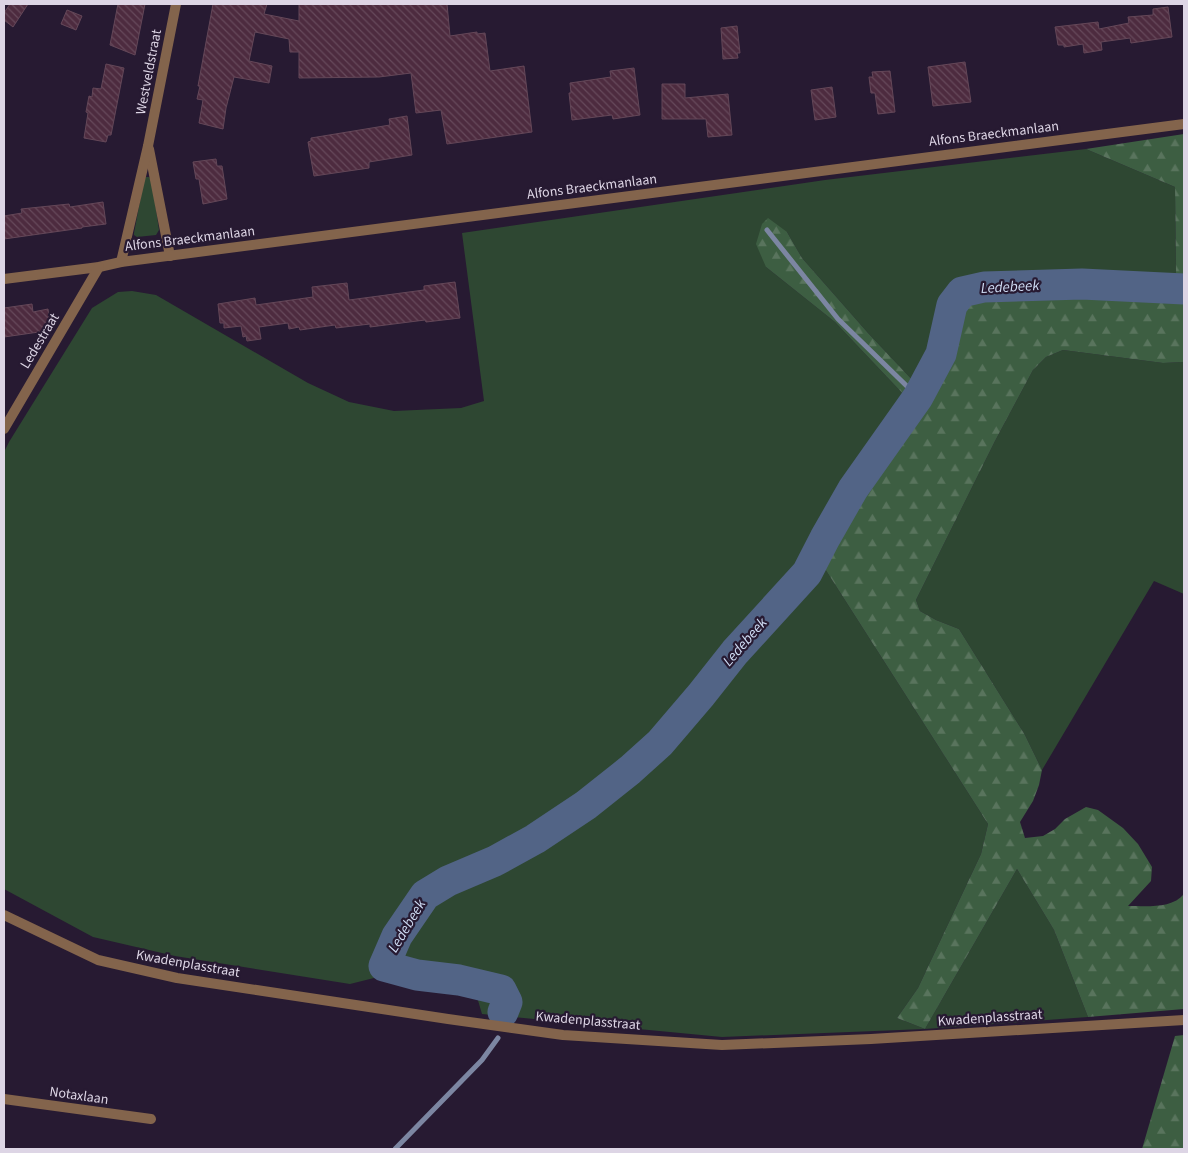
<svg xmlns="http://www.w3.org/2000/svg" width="1188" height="1153" font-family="'Source Sans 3',sans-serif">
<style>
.grass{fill:#2e4732}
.forest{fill:url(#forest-firs)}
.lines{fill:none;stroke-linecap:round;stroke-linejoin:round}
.stream{stroke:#7c86a2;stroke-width:5}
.river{stroke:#526486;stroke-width:31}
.building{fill:url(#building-back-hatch);stroke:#644758}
.minor{stroke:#83644c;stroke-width:10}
.labels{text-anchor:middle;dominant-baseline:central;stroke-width:4.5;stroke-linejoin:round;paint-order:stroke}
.street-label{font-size:14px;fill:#ddd5e5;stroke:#271a32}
.water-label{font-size:15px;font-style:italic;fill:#cfdcf4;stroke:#271a32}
</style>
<defs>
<pattern id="forest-firs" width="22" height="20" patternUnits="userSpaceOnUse" patternTransform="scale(1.25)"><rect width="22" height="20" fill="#3d5e42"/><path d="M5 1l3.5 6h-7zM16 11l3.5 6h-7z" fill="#59745d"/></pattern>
<pattern id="building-back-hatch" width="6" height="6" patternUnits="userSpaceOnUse" patternTransform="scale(1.25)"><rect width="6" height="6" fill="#4d2b3f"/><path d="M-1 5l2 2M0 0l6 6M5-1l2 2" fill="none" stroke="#66495b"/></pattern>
</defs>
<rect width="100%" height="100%" fill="#271a32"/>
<!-- grass -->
<g class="grass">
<path d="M 1086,149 L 1175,187 L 1176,276 L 1130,277 L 1083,276 L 946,302 L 938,323 L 934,349 L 917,385 L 868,333 L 802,258 L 787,232 L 766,267 L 835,322 L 906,397 L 803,554 L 820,561 L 988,824 L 981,854 L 918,988 L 897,1018 L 925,1029 L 1017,869 L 1054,930 L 1088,1017 L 925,1029 L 722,1037 L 482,1014 L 477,997 L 445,987 L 409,980 L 378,977 L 350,984 L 175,956 L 93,937 L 4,889 L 4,452 L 9,442 L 92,308 L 118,292 L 132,291 L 156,295 L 308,383 L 349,402 L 394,411 L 461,408 L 484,401 L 462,233 L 825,180 Z"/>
<path d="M 146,177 L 149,177 L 152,181 L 159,230 L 156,235 L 137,237 L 134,235 L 134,233 L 144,180 Z"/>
<path d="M 1063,350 L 1163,363 L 1182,362 L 1184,360 L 1184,594 L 1154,581 L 1042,770 L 1025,735 L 959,629 L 936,620 L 920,611 L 916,600 L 995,441 L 1033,370 L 1046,357 Z"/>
</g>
<!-- forest -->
<g class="forest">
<path d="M 1184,134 L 1184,360 L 1183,362 L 1163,363 L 1063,350 L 1046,357 L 1033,370 L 995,441 L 916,600 L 920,611 L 936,620 L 959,629 L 1025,735 L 1042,770 L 1039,785 L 1033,801 L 1020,822 L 1025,838 L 1043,836 L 1055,829 L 1065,819 L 1086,807 L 1098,810 L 1123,828 L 1138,844 L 1152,867 L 1151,881 L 1128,906 C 1146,906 1172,909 1184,894 L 1184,1009 L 1088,1017 L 1054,930 L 1017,869 L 925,1029 L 897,1018 L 918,988 L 981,854 L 988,824 L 820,561 L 802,554 L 906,397 L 835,322 L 766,267 L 756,244 L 762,224 L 768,218 L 787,232 L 802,258 L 868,333 L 917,385 L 934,349 L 938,323 L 946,302 L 960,286 L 982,281 L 1049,276 L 1130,277 L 1176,276 L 1175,187 L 1086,149 Z"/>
<path d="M 1184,1035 L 1184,1149 L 1142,1149 L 1175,1036 Z"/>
</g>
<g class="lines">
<!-- stream -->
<g class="stream">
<path d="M 767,230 L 838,319 L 918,397"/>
<path d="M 395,1149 L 482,1060 L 498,1038"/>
</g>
<!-- river -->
<path class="river" d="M 503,1012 L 507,1002 L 501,990 L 459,980 L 417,975 L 384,966 L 397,936 L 425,895 L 448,881 L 495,861 L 535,839 L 586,805 L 630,770 L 660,743 L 701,695 L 735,652 L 807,573 L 825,538 L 853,489 L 918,397 L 941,354 L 952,305 L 962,292 L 984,287 L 1082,284 L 1184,289"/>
</g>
<!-- building -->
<g class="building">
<path d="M 10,4 L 28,4 L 13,27 L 4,20 L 4,13 Z"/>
<path d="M 118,4 L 145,4 L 135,55 L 110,45 Z"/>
<path d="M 213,4 L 267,4 L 264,14 L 299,21 L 299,4 L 447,4 L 450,36 L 477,32 L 477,34 L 485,33 L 490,71 L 524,66 L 532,132 L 447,144 L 441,110 L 416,113 L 411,73 L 379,77 L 299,78 L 299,52 L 290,52 L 289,39 L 255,32 L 249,61 L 272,66 L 269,83 L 234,77 L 226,108 L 223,129 L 199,123 L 203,100 L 197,99 L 200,86 L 198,86 Z"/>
<path d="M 1168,7 L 1172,37 L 1131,43 L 1130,38 L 1101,42 L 1102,50 L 1084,53 L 1083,44 L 1064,47 L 1064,45 L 1058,45 L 1055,27 L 1098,22 L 1099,29 L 1129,23 L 1128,17 L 1153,15 L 1153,9 Z"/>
<path d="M 67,10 L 82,16 L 76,30 L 61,24 Z"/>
<path d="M 737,26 L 740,53 L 737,53 L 738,58 L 723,59 L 721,28 Z"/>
<path d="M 965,62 L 971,102 L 933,106 L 928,67 Z"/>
<path d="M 106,64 L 124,68 L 111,135 L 108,135 L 106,142 L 84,138 L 88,113 L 86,112 L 89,96 L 92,97 L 93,88 L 101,89 Z"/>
<path d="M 634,68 L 640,115 L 613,119 L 612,115 L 572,120 L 569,93 L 571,93 L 570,83 L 611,77 L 610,71 Z"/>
<path d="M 890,71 L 895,112 L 878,114 L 875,93 L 871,93 L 869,77 L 873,77 L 872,72 Z"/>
<path d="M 662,84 L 685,84 L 685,98 L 728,94 L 732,135 L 708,137 L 706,119 L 662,119 Z"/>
<path d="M 832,87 L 836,117 L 815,120 L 811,90 Z"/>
<path d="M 407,116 L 412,155 L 369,162 L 369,168 L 314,176 L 308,142 L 311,141 L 311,138 L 390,125 L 389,119 Z"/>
<path d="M 216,159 L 217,166 L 222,166 L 227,199 L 203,204 L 199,179 L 196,179 L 193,162 Z"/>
<path d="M 103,202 L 106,224 L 82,227 L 82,228 L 4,239 L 4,216 L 22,213 L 21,209 L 69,204 L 70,207 Z"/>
<path d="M 455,282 L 460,318 L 426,322 L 425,320 L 370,327 L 370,324 L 336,328 L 335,325 L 300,330 L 299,327 L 289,329 L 288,323 L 259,327 L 261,339 L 247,341 L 246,336 L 243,337 L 241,326 L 224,328 L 224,323 L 220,323 L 218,304 L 255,298 L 256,305 L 313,297 L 312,287 L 347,283 L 349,300 L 424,290 L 424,286 Z"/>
<path d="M 32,304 L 33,312 L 48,309 L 50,325 L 45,326 L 46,331 L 4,337 L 4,308 Z"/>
</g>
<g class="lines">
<!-- minor -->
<g class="minor">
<path d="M 149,149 L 170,256"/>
<path d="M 121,262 L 148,146 L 176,4"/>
<path d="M 4,279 L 99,267 L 121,262 L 1184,124"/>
<path d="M 4,429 L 99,267"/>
<path d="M 4,915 L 98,960 L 177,978 L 448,1019 L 563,1035 L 722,1045 L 871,1039 L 1184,1020"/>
<path d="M 4,1099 L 151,1119"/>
</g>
</g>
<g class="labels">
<!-- street labels -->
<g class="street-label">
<text transform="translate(149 72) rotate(-79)">Westveldstraat</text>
<text transform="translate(994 134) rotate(-7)">Alfons Braeckmanlaan</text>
<text transform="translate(592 187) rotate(-7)">Alfons Braeckmanlaan</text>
<text transform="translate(190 239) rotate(-7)">Alfons Braeckmanlaan</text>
<text transform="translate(40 341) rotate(-59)">Ledestraat</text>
<text transform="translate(188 964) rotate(10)">Kwadenplasstraat</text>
<text transform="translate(990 1018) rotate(-4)">Kwadenplasstraat</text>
<text transform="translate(588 1021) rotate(5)">Kwadenplasstraat</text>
<text transform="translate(79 1096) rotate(8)">Notaxlaan</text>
</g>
<!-- water labels -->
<g class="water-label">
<text transform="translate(1010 287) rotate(-3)">Ledebeek</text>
<text transform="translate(745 642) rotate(-49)">Ledebeek</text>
<text transform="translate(407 926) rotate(-59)">Ledebeek</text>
</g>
</g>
<!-- border -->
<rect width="1188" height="1153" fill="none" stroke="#ddd5e5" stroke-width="10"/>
</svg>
